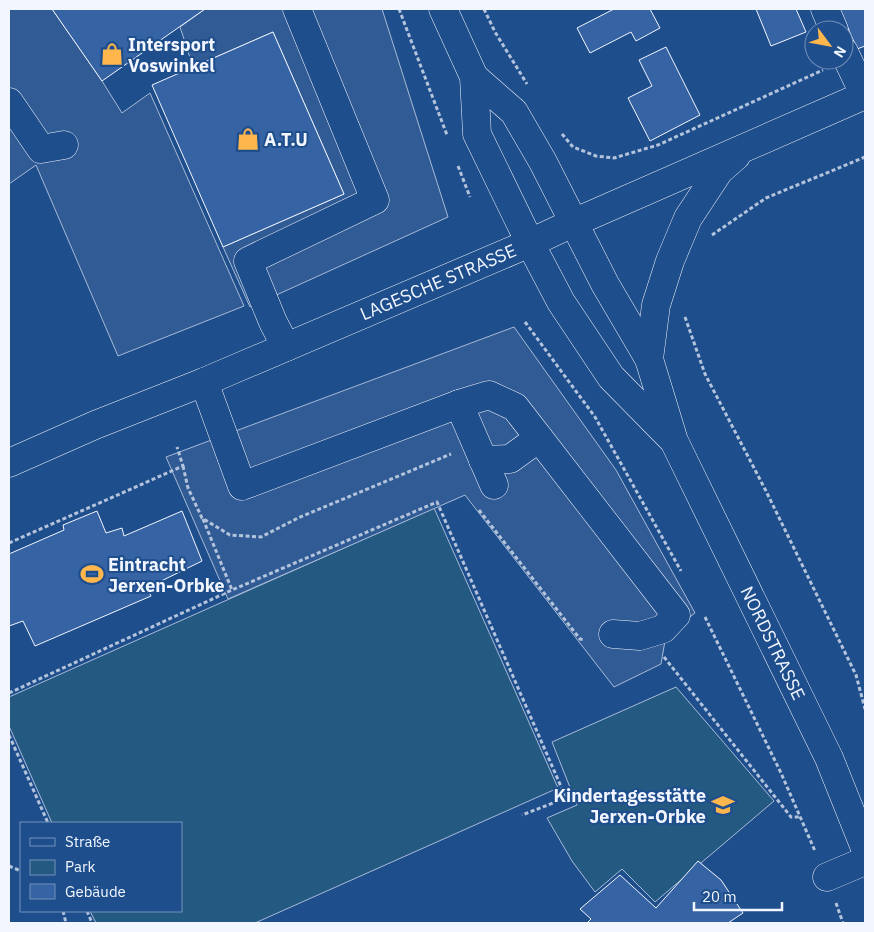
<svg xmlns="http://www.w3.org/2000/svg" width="874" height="932" font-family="'IBM Plex Sans',sans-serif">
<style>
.green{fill:#245a82;stroke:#a8bbd7}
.parking{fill:#305b95;stroke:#a8bbd7}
.building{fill:#3563a3;stroke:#f2f6ff}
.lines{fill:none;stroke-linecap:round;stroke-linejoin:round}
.minor-casing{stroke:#f2f6ff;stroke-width:29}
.major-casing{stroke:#f2f6ff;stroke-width:29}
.path{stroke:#b3c4dc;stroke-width:3;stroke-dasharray:4 2.5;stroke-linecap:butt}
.minor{stroke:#1f4e8c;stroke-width:28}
.major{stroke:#1f4e8c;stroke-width:28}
.labels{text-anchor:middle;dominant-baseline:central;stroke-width:4;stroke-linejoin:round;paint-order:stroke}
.poi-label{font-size:18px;font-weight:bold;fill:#f2f6ff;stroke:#1f4e8c;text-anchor:start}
.street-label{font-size:18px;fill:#f2f6ff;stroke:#1f4e8c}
</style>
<rect width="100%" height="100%" fill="#1f4e8c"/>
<!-- green -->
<g class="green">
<path d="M 434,508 L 558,788 L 255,923 L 96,923 L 90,911 L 181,911 L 181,823 L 52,823 L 9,726 L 9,697 Z"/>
<path d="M 676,687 L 774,801 L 655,902 L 622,869 L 595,892 L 572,861 L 547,818 L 577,805 L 552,742 Z"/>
</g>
<!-- parking -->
<g class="parking">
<path d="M 9,9 L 52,9 L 102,81 L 122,113 L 150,93 L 244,306 L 118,356 L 36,165 L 9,184 Z"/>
<path d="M 205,9 L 382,9 L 448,217 L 250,307 L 223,247 L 344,194 L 273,32 L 193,67 L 180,27 Z"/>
<path d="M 514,327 L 616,470 L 695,613 L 666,635 L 661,664 L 614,687 L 465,495 L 228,599 L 166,457 Z"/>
</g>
<!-- building -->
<g class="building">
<path d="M 52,9 L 205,9 L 102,81 Z"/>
<path d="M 614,9 L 650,9 L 660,28 L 636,41 L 631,32 L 590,53 L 577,28 Z"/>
<path d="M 756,9 L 796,9 L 806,32 L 771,46 Z"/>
<path d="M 840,9 L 865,9 L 865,46 L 857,49 Z"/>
<path d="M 273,32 L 344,194 L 223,247 L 152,85 Z"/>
<path d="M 666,47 L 700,115 L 650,141 L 628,98 L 652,86 L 639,60 Z"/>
<path d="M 97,511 L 106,533 L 122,528 L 124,536 L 182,511 L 202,561 L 147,588 L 151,596 L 35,646 L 23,621 L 9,626 L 9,554 L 64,530 L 63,525 Z"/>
<path d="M 698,861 L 721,880 L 743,913 L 728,923 L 587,923 L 591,919 L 580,909 L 620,875 L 656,908 Z"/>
</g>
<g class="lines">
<defs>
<g id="minor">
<path d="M 825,9 L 834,30"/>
<path d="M 844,52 L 865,96"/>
<path d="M 9,102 L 41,149 L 64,145"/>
<path d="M 286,347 L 273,322 L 248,261 L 375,200 L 297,9"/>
<path d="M 204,382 L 242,486 L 459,404 L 494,485"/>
<path d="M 459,404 L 489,395 L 515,407 L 676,615 L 663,629 L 640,636 L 613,634"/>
<path d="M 483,460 L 510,459 L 539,438"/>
<path d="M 9,463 L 95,425 L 204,382 L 530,243"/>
<path d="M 827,877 L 865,861"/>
</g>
<g id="major">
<path d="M 443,9 L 474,77 L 477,134 L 530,243 L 561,302 L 611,377 L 671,438"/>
<path d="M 474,77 L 514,112 L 543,162 L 605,284 L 649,359 L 674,441 L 829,758 L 865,848"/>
<path d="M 530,243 L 573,223 L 865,95"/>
<path d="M 649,359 L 656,305 L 670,261 L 688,218 L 719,171 L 736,156"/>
</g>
</defs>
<!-- minor casing -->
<use href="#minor" class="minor-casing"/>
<!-- major casing -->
<use href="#major" class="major-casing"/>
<!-- path -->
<g class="path">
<path d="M 399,9 L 447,135"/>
<path d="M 484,9 L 495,32 L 527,84"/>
<path d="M 562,134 L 573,147 L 596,156 L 614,158 L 658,145 L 823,70"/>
<path d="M 458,166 L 470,197"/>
<path d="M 712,235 L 766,198 L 865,157"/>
<path d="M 685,317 L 705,374 L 766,491 L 856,675 L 865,709"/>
<path d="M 525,322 L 595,417 L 681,571"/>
<path d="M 183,466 L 188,488 L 202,518 L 230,535 L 261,537 L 298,518 L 451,454"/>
<path d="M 479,510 L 580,639 L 585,640"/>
<path d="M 203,519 L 232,590"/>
<path d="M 9,543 L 183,466 L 177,447"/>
<path d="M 705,617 L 781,773 L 815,851"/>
<path d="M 664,657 L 791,817 L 800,817"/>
<path d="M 9,693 L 232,590 L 437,502 L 566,798 L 522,815"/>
<path d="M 9,735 L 48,823"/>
<path d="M 9,866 L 21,871"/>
<path d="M 836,903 L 843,923"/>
<path d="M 63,911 L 66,923"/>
<path d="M 87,911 L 92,923"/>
</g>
<!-- minor -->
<use href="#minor" class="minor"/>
<!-- major -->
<use href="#major" class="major"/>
</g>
<!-- icons -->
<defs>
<symbol id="shop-bare" viewBox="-9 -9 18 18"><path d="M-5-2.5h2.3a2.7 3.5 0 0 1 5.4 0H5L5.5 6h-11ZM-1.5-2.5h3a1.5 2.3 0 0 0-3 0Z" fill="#ffb74d" stroke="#1f4e8c" stroke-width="2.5" paint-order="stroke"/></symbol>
<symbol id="stadium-bare" viewBox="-9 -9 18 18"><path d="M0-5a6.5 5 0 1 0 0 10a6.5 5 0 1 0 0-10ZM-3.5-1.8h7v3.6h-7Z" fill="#ffb74d" stroke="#1f4e8c" stroke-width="2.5" paint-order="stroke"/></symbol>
<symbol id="school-bare" viewBox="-9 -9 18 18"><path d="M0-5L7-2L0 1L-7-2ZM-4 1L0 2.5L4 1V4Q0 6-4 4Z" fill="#ffb74d" stroke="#1f4e8c" stroke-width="2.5" paint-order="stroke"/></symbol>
</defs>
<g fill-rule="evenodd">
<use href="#shop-bare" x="96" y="38" width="32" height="32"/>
<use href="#shop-bare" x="232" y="123" width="32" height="32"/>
<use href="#stadium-bare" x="76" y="558" width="32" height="32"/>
<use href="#school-bare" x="707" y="789" width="32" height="32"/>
</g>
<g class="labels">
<!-- poi labels -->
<g class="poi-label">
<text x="128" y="44">Intersport<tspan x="128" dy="21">Voswinkel</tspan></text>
<text x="264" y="139">A.T.U</text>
<text x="108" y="564">Eintracht<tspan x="108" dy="21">Jerxen-Orbke</tspan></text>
<text x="706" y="795" text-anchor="end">Kindertagesstätte<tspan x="706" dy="21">Jerxen-Orbke</tspan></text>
</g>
<!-- street labels -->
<g class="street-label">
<text transform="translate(438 282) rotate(-23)">LAGESCHE STRASSE</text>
<text transform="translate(773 643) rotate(64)">NORDSTRASSE</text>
</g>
</g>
<!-- border -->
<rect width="874" height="932" fill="none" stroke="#f2f6ff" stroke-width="20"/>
<!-- legend -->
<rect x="20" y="822" width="162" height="90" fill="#1f4e8c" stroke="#7391ba"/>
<rect x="30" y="838" width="25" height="8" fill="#1f4e8c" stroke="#7391ba"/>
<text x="65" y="847" font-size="15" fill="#f2f6ff">Straße</text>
<rect x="30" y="860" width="25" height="15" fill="#245a82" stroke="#7391ba"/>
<text x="65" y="872" font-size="15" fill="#f2f6ff">Park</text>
<rect x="30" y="884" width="25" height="15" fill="#3563a3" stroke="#7391ba"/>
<text x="65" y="897" font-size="15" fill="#f2f6ff">Gebäude</text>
<!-- north arrow -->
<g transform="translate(829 45) rotate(122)"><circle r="24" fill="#1f4e8c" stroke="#7391ba"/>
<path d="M0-4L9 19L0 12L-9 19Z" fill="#ffb74d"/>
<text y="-8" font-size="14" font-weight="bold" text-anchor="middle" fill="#f2f6ff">N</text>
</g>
<!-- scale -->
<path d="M694 902v8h88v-8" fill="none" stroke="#f2f6ff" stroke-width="2.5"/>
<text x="702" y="902" font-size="15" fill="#f2f6ff" stroke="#1f4e8c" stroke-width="4" paint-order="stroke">20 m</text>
</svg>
